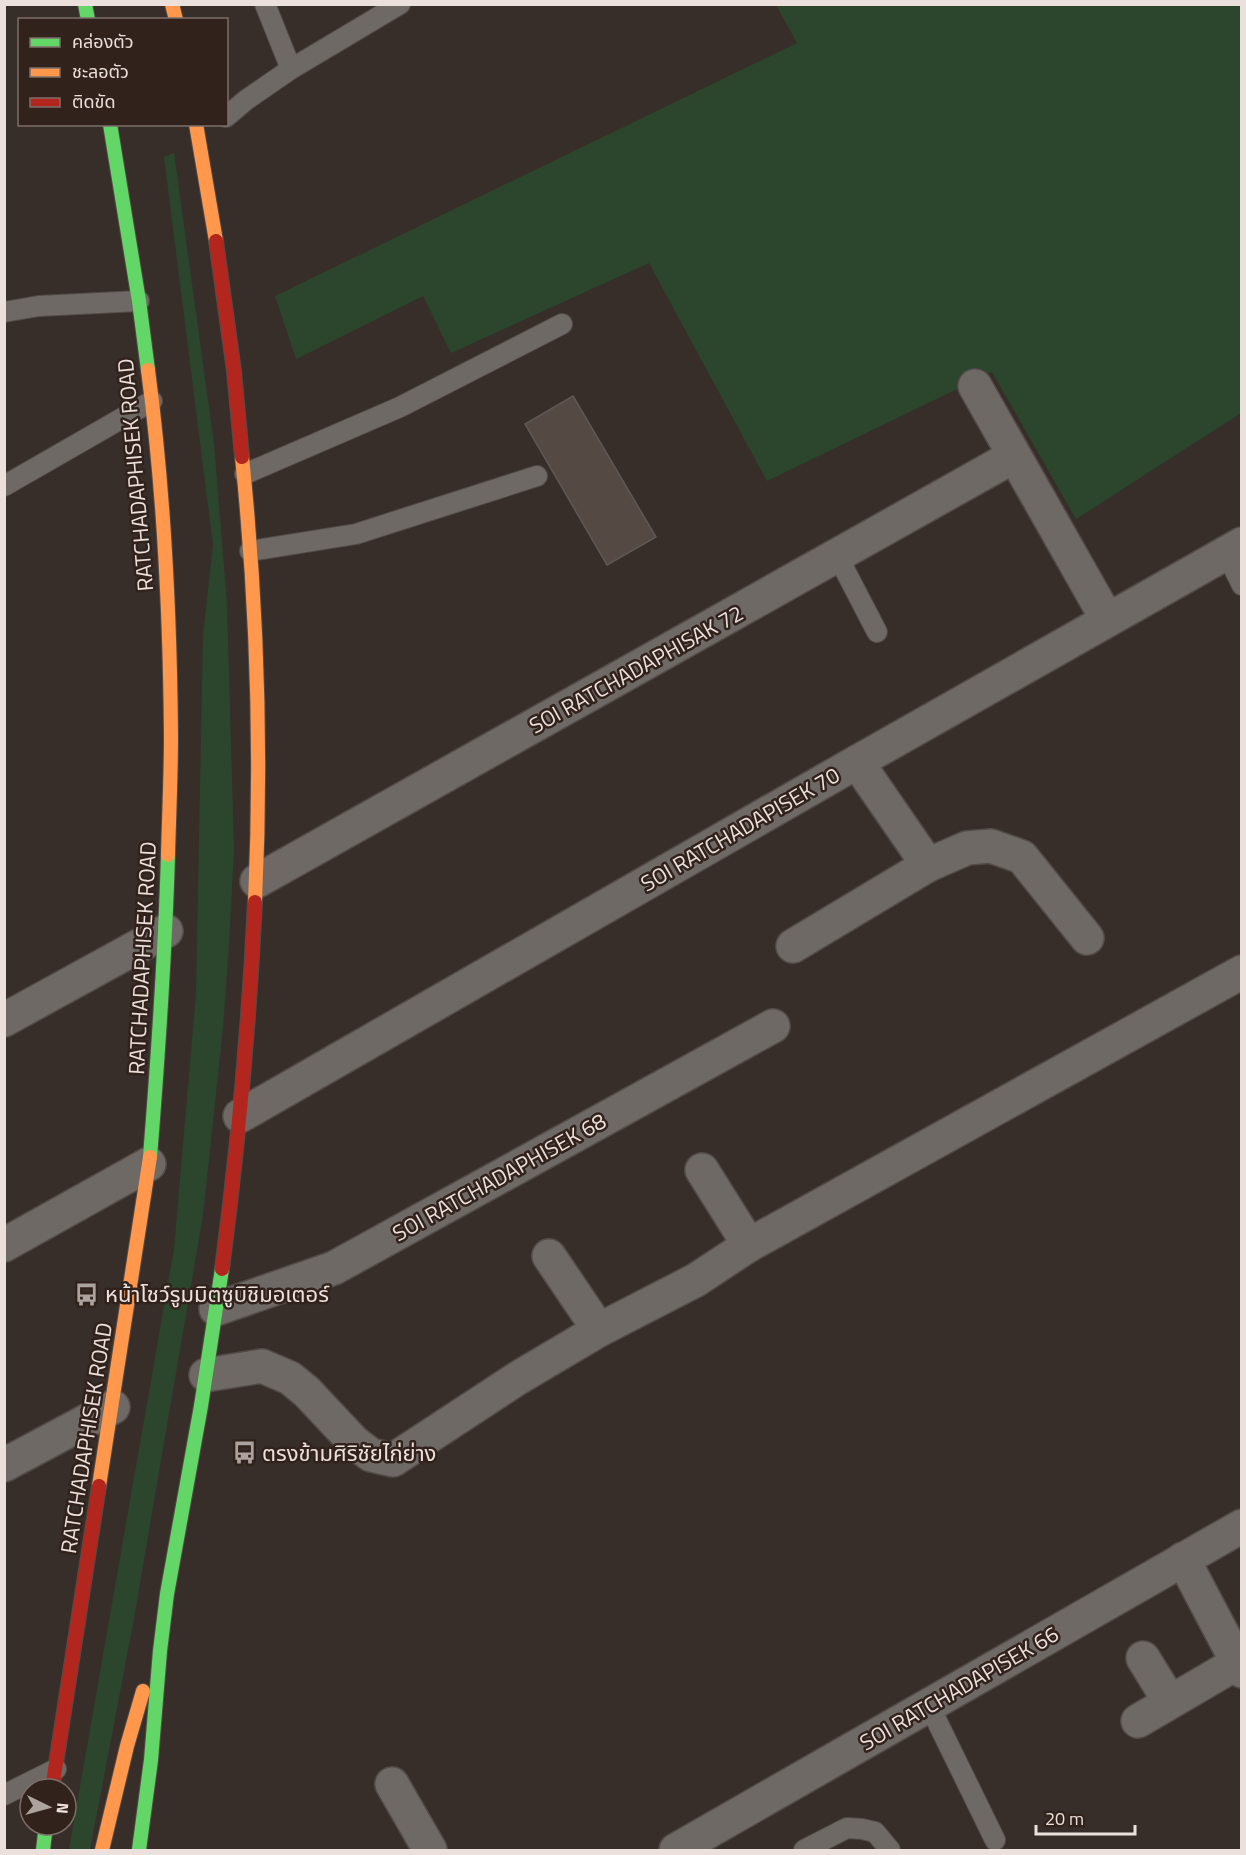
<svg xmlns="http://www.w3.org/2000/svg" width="1246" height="1855" font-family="'Titillium Web','Noto Sans Thai',sans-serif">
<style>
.green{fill:#2b462c}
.building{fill:#554944;stroke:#5e5753;stroke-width:1.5}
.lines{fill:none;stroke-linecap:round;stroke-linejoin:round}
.lane-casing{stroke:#534b48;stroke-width:22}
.street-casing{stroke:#534b48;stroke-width:36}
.fast-casing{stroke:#534b48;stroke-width:16}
.slow-casing{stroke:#534b48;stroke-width:16}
.jam-casing{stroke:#534b48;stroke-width:16}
.lane{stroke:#6f6966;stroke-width:20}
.street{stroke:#6f6966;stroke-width:33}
.fast{stroke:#63d668;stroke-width:14}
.slow{stroke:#ff974d;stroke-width:14}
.jam{stroke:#b3261e;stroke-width:14}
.labels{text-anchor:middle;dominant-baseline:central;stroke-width:5;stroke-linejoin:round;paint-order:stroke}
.street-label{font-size:22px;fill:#ebe0dc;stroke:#32221c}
.poi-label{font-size:22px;fill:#ebe0dc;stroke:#32221c;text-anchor:start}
</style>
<rect width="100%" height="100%" fill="#372e2a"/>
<!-- green -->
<g class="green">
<path d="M 776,5 L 1241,5 L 1241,413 L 1076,519 L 992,372 L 767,481 L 649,263 L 451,353 L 423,296 L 296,359 L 275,296 L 797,43 Z"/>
<path d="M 174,153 L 214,444 L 227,604 L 234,849 L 229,945 L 223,1028 L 203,1215 L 133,1624 L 90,1850 L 69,1850 L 174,1249 L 196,994 L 203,635 L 213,545 L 164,157 Z"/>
</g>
<!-- building -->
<path class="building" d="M 573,396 L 656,537 L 607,565 L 525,424 Z"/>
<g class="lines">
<defs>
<g id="lane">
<path d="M 265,4 L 291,69"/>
<path d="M 226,117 L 246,100 L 291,69 L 400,4"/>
<path d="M 4,312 L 39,306 L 139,301"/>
<path d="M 245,474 L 400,407 L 562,324"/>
<path d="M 4,486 L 152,401"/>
<path d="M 250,551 L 356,534 L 537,476"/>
<path d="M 1226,553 L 1242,585"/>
<path d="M 837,555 L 877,632"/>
<path d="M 929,1705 L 995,1840"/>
<path d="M 4,1795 L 56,1769"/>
<path d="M 804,1850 L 847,1828 L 862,1829 L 875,1832 L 890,1850"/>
</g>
<g id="street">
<path d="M 975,386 L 1107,619"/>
<path d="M 857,762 L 928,865 L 967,848 L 991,846 L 1022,857 L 1087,938"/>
<path d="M 257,881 L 1014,456"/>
<path d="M 793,946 L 928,865"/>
<path d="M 4,1020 L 166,931"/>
<path d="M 240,1116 L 857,762 L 1242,544"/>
<path d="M 702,1170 L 749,1245"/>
<path d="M 4,1245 L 149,1164"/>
<path d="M 549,1256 L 599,1330"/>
<path d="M 216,1309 L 334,1268 L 773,1026"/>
<path d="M 206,1375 L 262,1366 L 290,1378 L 307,1392 L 354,1442 L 371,1455 L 393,1460 L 518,1378 L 599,1330 L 696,1280 L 749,1245 L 1242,972"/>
<path d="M 4,1465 L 113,1407"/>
<path d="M 1183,1559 L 1242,1671"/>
<path d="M 1143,1658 L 1170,1702"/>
<path d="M 1138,1721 L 1237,1663"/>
<path d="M 392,1784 L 430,1850"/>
<path d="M 676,1850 L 1242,1526"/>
</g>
<g id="fast">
<path d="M 85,4 L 88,20"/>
<path d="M 110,124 L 139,301 L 148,370"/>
<path d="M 150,1157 C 158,1057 165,956 168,855"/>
<path d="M 43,1850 L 46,1825"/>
<path d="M 139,1850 L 151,1760 L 160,1651 L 167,1594 L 201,1406 L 222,1269"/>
</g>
<g id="slow">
<path d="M 172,4 L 176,20"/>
<path d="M 196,124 L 216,241"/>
<path d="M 148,370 C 164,491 170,614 171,736 C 171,776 169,816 168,855"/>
<path d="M 242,457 C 257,604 262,754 255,902"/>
<path d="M 99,1486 L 150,1157"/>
<path d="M 102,1850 L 127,1746 L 143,1691"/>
</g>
<g id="jam">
<path d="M 216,241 L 234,371 L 242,457"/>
<path d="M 222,1269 C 238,1147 249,1025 255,902"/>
<path d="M 52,1789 L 99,1486"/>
</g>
</defs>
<!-- lane casing -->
<use href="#lane" class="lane-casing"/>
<!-- street casing -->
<use href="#street" class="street-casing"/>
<!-- fast casing -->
<use href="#fast" class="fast-casing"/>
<!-- slow casing -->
<use href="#slow" class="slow-casing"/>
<!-- jam casing -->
<use href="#jam" class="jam-casing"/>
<!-- lane -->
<use href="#lane" class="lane"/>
<!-- street -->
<use href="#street" class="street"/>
<!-- fast -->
<use href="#fast" class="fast"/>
<!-- slow -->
<use href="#slow" class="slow"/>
<!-- jam -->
<use href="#jam" class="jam"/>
</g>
<!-- icons -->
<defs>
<symbol id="bus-bare" viewBox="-9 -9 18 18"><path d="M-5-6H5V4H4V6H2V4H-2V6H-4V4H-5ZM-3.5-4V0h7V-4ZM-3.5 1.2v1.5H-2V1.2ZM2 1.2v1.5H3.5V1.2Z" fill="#aca29e" stroke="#32221c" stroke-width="2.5" paint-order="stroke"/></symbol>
</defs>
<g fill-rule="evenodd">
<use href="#bus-bare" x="70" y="1278" width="33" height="33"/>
<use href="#bus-bare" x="228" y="1436" width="33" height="33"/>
</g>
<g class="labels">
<!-- street labels -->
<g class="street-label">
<text transform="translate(135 475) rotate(-95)">RATCHADAPHISEK ROAD</text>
<text transform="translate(636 669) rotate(-29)">SOI RATCHADAPHISAK 72</text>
<text transform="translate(740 829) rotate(-30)">SOI RATCHADAPISEK 70</text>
<text transform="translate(142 958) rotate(-87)">RATCHADAPHISEK ROAD</text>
<text transform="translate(499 1177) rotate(-29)">SOI RATCHADAPHISEK 68</text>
<text transform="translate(86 1438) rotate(-81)">RATCHADAPHISEK ROAD</text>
<text transform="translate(959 1688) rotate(-30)">SOI RATCHADAPISEK 66</text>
</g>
<!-- poi labels -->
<g class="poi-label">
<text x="105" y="1294">หน้าโชว์รูมมิตซูบิชิมอเตอร์</text>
<text x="262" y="1453">ตรงข้ามศิริชัยไก่ย่าง</text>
</g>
</g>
<!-- border -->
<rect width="1246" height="1855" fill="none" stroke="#ebe0dc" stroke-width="12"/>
<!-- legend -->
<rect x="18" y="18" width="210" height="108" fill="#32221c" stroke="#7c6e69" stroke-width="1.5"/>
<rect x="30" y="38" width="30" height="9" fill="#63d668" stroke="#7c6e69" stroke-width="1.5"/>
<text x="72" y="48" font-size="18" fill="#ebe0dc">คล่องตัว</text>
<rect x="30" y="68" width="30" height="9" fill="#ff974d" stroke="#7c6e69" stroke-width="1.5"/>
<text x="72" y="78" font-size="18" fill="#ebe0dc">ชะลอตัว</text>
<rect x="30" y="98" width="30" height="9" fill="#b3261e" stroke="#7c6e69" stroke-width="1.5"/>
<text x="72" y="108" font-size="18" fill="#ebe0dc">ติดขัด</text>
<!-- north arrow -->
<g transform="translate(48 1807) rotate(95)"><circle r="28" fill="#32221c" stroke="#7c6e69" stroke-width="1.5"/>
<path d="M0-4.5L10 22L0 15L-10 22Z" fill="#aca29e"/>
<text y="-9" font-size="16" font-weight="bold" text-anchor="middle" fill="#ebe0dc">N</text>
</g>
<!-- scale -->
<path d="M1036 1825v9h99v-9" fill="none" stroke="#ebe0dc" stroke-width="3"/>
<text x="1045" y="1825" font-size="18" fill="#ebe0dc" stroke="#32221c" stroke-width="4.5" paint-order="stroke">20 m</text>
</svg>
